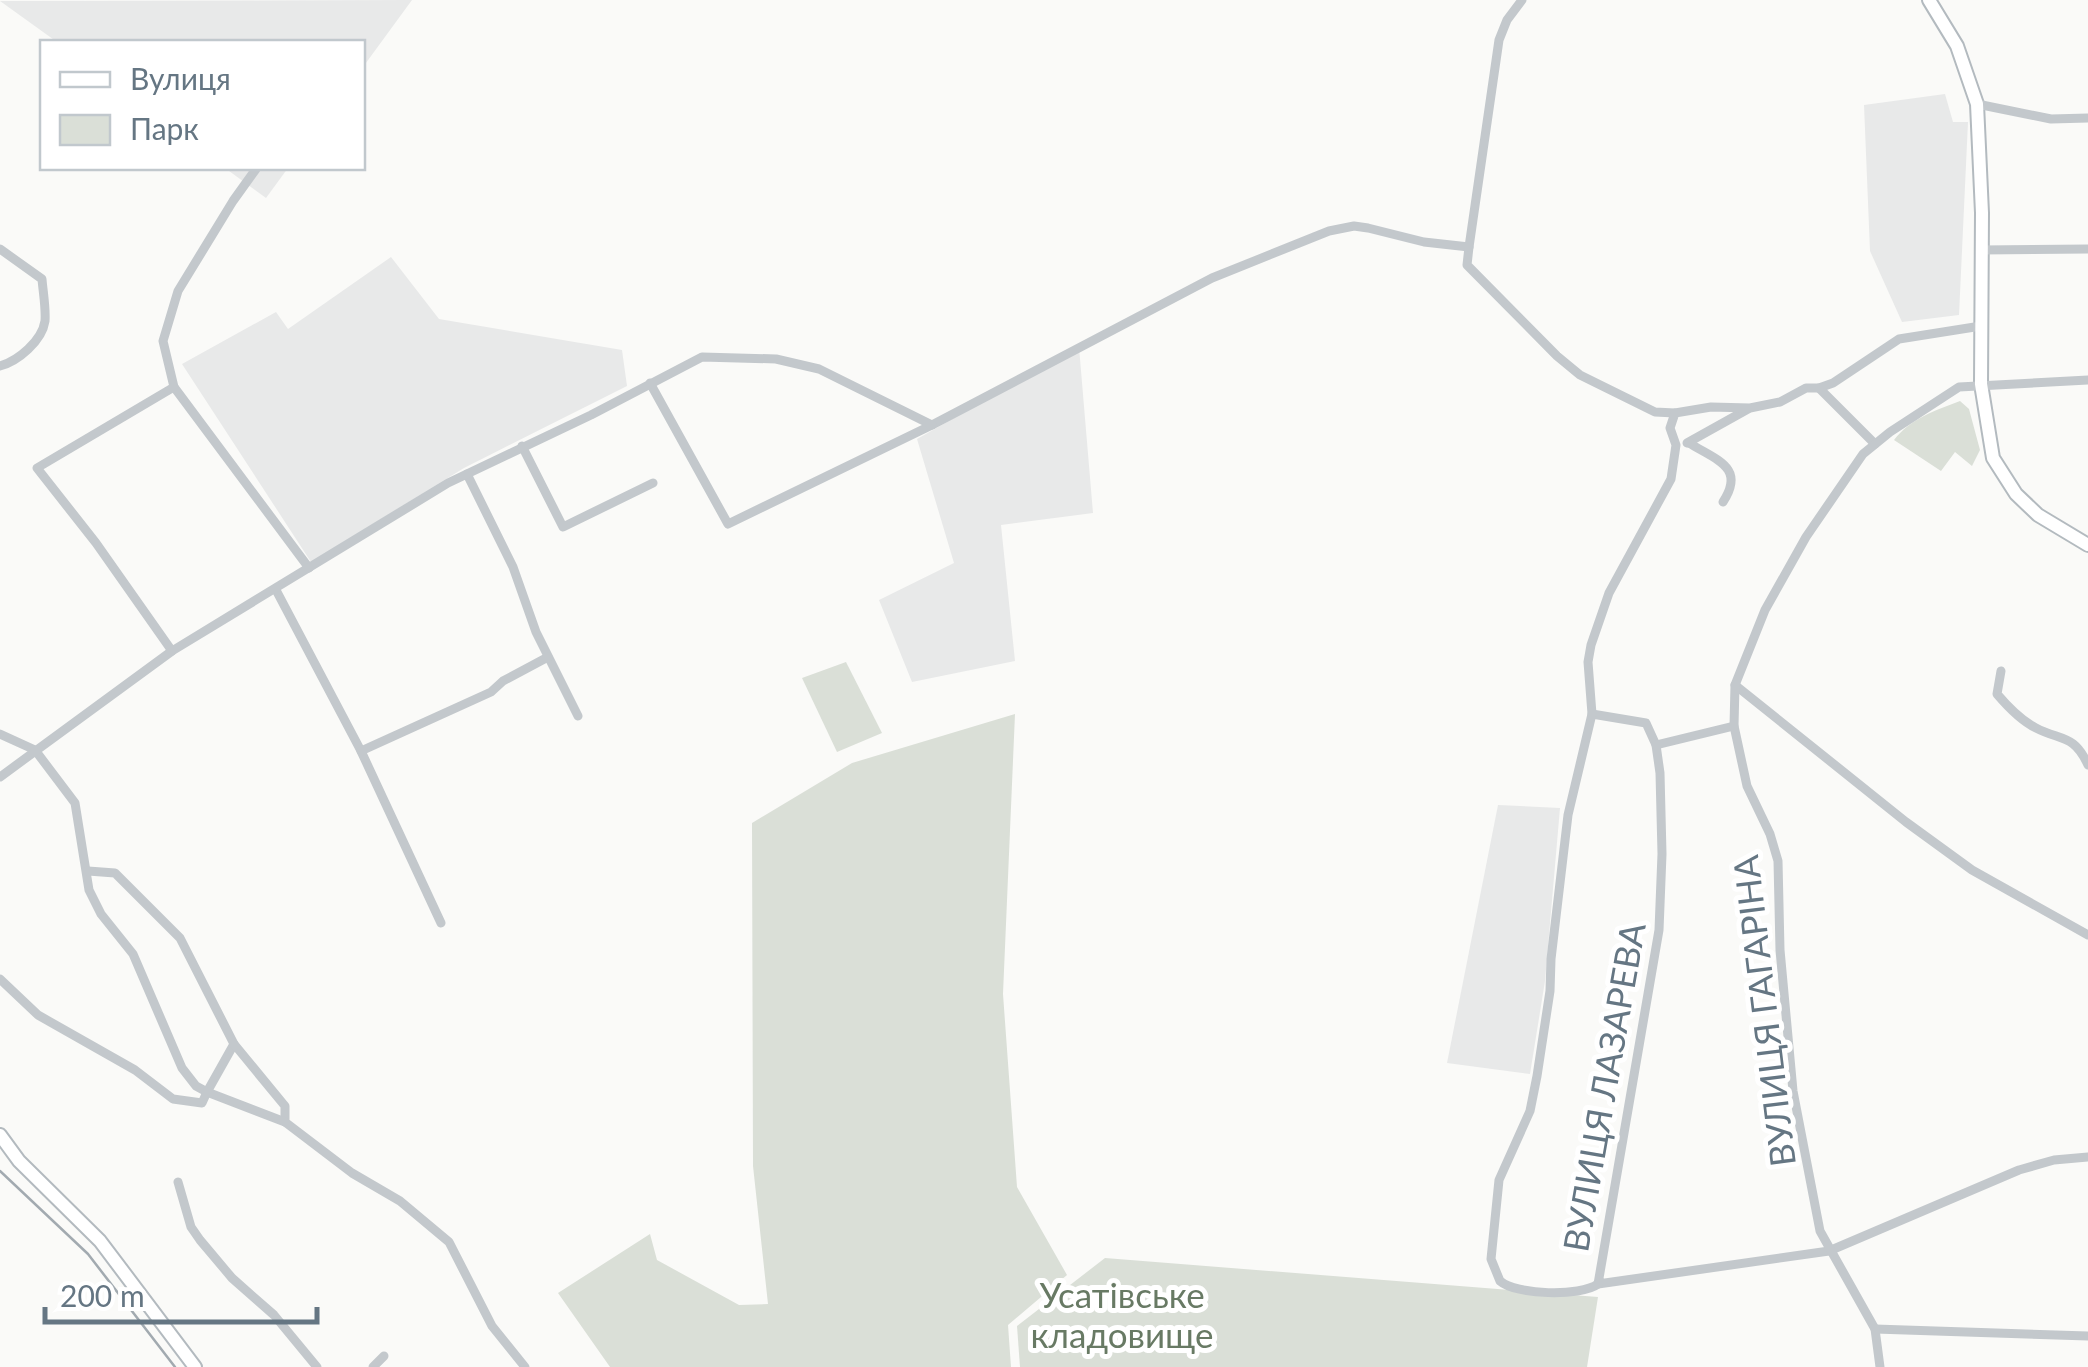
<svg xmlns="http://www.w3.org/2000/svg" width="2088" height="1367" font-family="Lato,sans-serif">
<style>
.built{fill:#e8e9e9}
.green{fill:#dadfd7}
.lines{fill:none;stroke-linecap:round;stroke-linejoin:round}
.secondary-casing{stroke:#b3babf;stroke-width:16}
.street{stroke:#c3c8cc;stroke-width:9}
.secondary{stroke:#fff;stroke-width:12}
.tram{stroke:#a2aab0;stroke-width:2.5}
.labels{text-anchor:middle;dominant-baseline:central;stroke-width:10;stroke-linejoin:round;paint-order:stroke}
.street-label{font-size:35px;fill:#657683;stroke:#fff}
.park-label{font-size:35px;fill:#687a64;stroke:#fff}
</style>
<rect width="100%" height="100%" fill="#fafaf8"/>
<!-- built -->
<g class="built">
<path d="M 412,0 L 363,67 L 362,42 L 57,42 L 0,1 Z"/>
<path d="M 1945,94 L 1953,122 L 1968,122 L 1959,315 L 1902,322 L 1870,251 L 1864,105 Z"/>
<path d="M 225,168 L 288,168 L 266,198 Z"/>
<path d="M 391,257 L 439,319 L 622,350 L 627,386 L 464,468 L 311,562 L 182,364 L 276,312 L 288,329 Z"/>
<path d="M 1079,347 L 1093,513 L 1001,525 L 1015,661 L 912,682 L 879,600 L 954,563 L 917,439 Z"/>
<path d="M 1498,805 L 1560,808 L 1545,981 L 1530,1074 L 1447,1063 Z"/>
</g>
<!-- green -->
<g class="green">
<path d="M 1960,401 L 1969,409 L 1980,450 L 1972,466 L 1955,452 L 1941,471 L 1894,440 C 1910,419 1936,410 1960,401 Z"/>
<path d="M 846,662 L 882,733 L 837,752 L 802,678 Z"/>
<path d="M 1015,714 L 1003,994 L 1017,1187 L 1067,1275 L 1008,1325 L 1011,1367 L 610,1367 L 558,1293 L 650,1234 L 657,1260 L 739,1305 L 768,1304 L 753,1166 L 752,823 L 852,763 Z"/>
<path d="M 1105,1258 L 1598,1297 L 1587,1367 L 1020,1367 L 1017,1326 Z"/>
</g>
<g class="lines">
<defs>
<g id="secondary">
<path d="M 1929,0 L 1957,46 L 1977,104 L 1982,213 L 1981,384 L 1993,458 L 2016,494 L 2038,515 L 2088,545"/>
<path d="M 0,1135 L 19,1161 L 100,1241 L 195,1367"/>
</g>
</defs>
<!-- secondary casing -->
<use href="#secondary" class="secondary-casing"/>
<!-- street -->
<g class="street">
<path d="M 1977,104 L 2051,119 L 2088,118"/>
<path d="M 256,169 L 233,201 L 178,291 L 163,341 L 174,387 L 309,568"/>
<path d="M 1469,247 L 1467,265 L 1557,356 L 1580,375 L 1655,412 L 1675,413"/>
<path d="M 0,249 L 42,279 C 43,292 46,308 45,321 C 42,341 18,361 0,366"/>
<path d="M 1981,250 L 2088,249"/>
<path d="M 650,383 L 728,524 L 932,425 L 1212,278 L 1329,231 L 1354,226 L 1368,228 L 1424,242 L 1469,247 L 1499,40 L 1507,20 L 1522,0"/>
<path d="M 1819,388 L 1875,444"/>
<path d="M 1687,443 L 1748,409"/>
<path d="M 1689,443 C 1716,460 1746,467 1723,502"/>
<path d="M 522,446 L 563,527 L 653,483"/>
<path d="M 467,474 L 513,567 L 536,632 L 578,716"/>
<path d="M 276,590 L 361,751 L 441,923"/>
<path d="M 172,651 L 96,543 L 37,468 L 174,387"/>
<path d="M 2001,671 L 1997,694 C 2008,707 2020,720 2036,728 C 2061,741 2074,734 2088,765"/>
<path d="M 1735,685 L 1906,822 L 1972,870 L 2088,935"/>
<path d="M 1592,714 L 1646,723 L 1656,745 L 1660,773 L 1662,854 L 1659,930 L 1598,1284 L 1829,1251 L 2019,1170 L 2054,1160 L 2088,1157"/>
<path d="M 0,734 L 35,750 L 75,803 L 89,890 L 101,914 L 133,954 L 182,1068 L 196,1086 L 207,1092 L 234,1044"/>
<path d="M 1656,745 L 1734,726"/>
<path d="M 361,751 L 491,692 L 503,681 L 548,657"/>
<path d="M 0,777 L 172,651 L 448,483 L 591,415 L 702,357 L 776,359 L 819,369 L 932,425"/>
<path d="M 88,871 L 115,873 L 180,938 L 234,1044 L 285,1106 L 285,1122 L 352,1173 L 400,1201 L 449,1242 L 492,1326 L 525,1367"/>
<path d="M 0,979 L 38,1015 L 135,1070 L 173,1099 L 202,1103 L 207,1092 L 285,1122"/>
<path d="M 178,1182 L 191,1227 L 200,1240 L 232,1278 L 274,1315 L 317,1367"/>
<path d="M 1598,1284 C 1580,1297 1516,1295 1500,1281 L 1491,1259 L 1499,1180 L 1530,1111 L 1537,1076 L 1550,991 L 1551,959 L 1568,815 L 1592,714 L 1588,662 L 1591,645 L 1609,593 L 1671,479 L 1676,445 L 1670,428 L 1675,413 L 1711,407 L 1750,408 L 1780,402 L 1806,388 L 1819,388 L 1833,383 L 1899,339 L 1981,326"/>
<path d="M 1875,1329 L 2088,1336"/>
<path d="M 373,1367 L 384,1356"/>
<path d="M 1880,1367 L 1875,1329 L 1820,1231 L 1793,1091 L 1780,950 L 1778,861 L 1770,834 L 1747,786 L 1734,726 L 1735,685 L 1765,610 L 1806,537 L 1863,454 L 1890,432 L 1959,387 L 2088,380"/>
</g>
<!-- secondary -->
<use href="#secondary" class="secondary"/>
<!-- tram -->
<path class="tram" d="M 0,1171 L 88,1254 L 175,1367"/>
</g>
<g class="labels">
<!-- street labels -->
<g class="street-label">
<text transform="translate(1763 1011) rotate(-97)">ВУЛИЦЯ ГАГАРІНА</text>
<text transform="translate(1603 1087) rotate(-80)">ВУЛИЦЯ ЛАЗАРЕВА</text>
</g>
<!-- park labels -->
<g class="park-label">
<text x="1122" y="1294">Усатівське<tspan x="1122" dy="40">кладовище</tspan></text>
</g>
</g>
<!-- legend -->
<rect x="40" y="40" width="325" height="130" fill="#ffffff" stroke="#c1c8cd" stroke-width="2.5"/>
<rect x="60" y="72" width="50" height="15" fill="#ffffff" stroke="#c1c8cd" stroke-width="2.5"/>
<text x="130" y="90" font-size="30" fill="#657683">Вулиця</text>
<rect x="60" y="115" width="50" height="30" fill="#dadfd7" stroke="#c1c8cd" stroke-width="2.5"/>
<text x="130" y="140" font-size="30" fill="#657683">Парк</text>
<!-- scale -->
<path d="M45 1307v15h272v-15" fill="none" stroke="#657683" stroke-width="5"/>
<text x="60" y="1307" font-size="30" fill="#657683" stroke="#ffffff" stroke-width="8" paint-order="stroke">200 m</text>
</svg>
